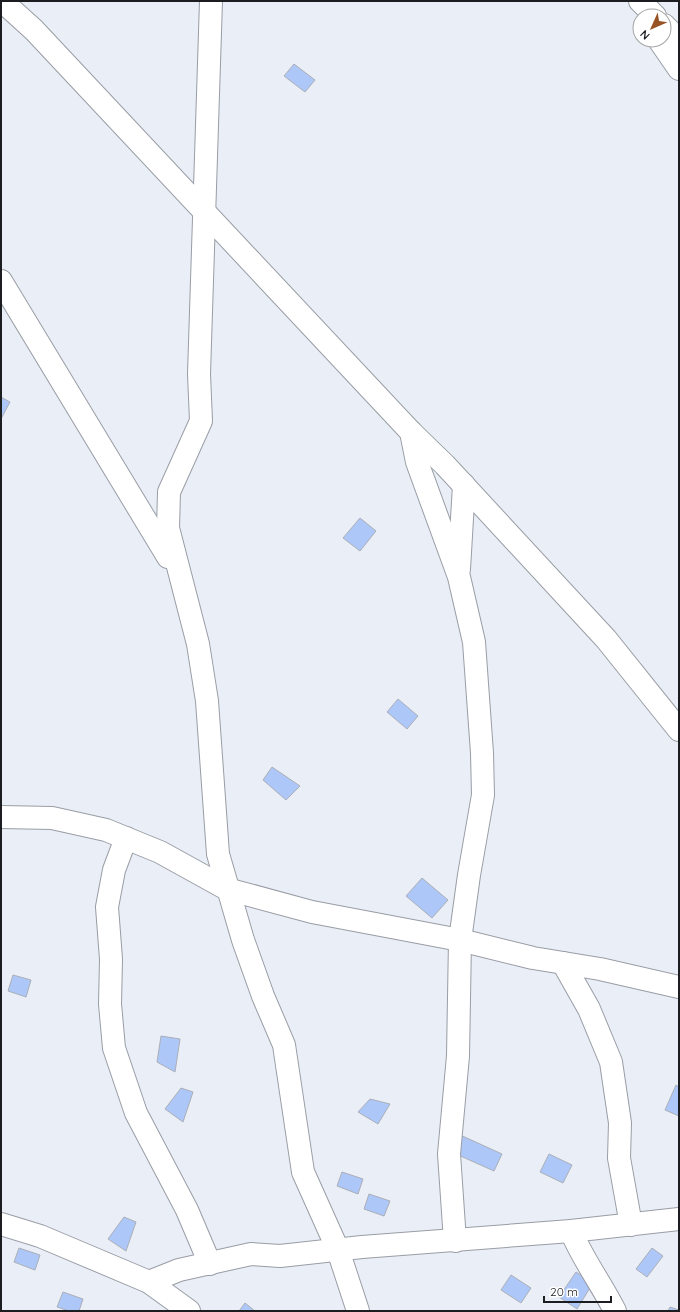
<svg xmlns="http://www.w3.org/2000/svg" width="680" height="1312" font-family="Quicksand,sans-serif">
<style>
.building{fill:#adc7f8;stroke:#abafb7}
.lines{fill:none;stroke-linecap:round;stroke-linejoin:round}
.minor-casing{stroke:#999da5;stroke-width:24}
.minor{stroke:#fff;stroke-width:22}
</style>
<rect width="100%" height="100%" fill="#eaeef6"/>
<!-- building -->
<g class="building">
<path d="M 294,64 L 315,80 L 305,92 L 284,76 Z"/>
<path d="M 1,397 L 10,402 L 1,419 Z"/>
<path d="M 360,518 L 376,531 L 360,551 L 343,538 Z"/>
<path d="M 398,699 L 418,716 L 407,729 L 387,712 Z"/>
<path d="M 272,767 L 300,786 L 286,800 L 263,780 Z"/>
<path d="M 422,878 L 448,900 L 432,918 L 406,896 Z"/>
<path d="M 13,975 L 31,980 L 26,997 L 8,991 Z"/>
<path d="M 161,1036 L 180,1039 L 175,1072 L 157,1062 Z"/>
<path d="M 676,1085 L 679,1087 L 679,1116 L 665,1110 Z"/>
<path d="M 181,1088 L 193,1092 L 183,1122 L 165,1109 Z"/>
<path d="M 370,1099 L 390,1104 L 378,1124 L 358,1112 Z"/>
<path d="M 458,1134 L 502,1154 L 494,1171 L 456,1154 Z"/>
<path d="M 549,1154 L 572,1165 L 563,1183 L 540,1172 Z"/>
<path d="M 342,1172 L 363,1179 L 358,1194 L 337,1186 Z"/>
<path d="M 369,1194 L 390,1201 L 384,1216 L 364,1209 Z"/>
<path d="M 124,1217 L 136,1222 L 126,1251 L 108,1239 Z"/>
<path d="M 19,1248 L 40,1255 L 35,1270 L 14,1262 Z"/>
<path d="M 652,1248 L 663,1256 L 647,1277 L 636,1269 Z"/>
<path d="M 576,1272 L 593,1283 L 577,1309 L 559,1297 Z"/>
<path d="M 511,1275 L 531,1288 L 521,1303 L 501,1290 Z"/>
<path d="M 63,1292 L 83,1299 L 79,1311 L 69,1311 L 57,1307 Z"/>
<path d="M 245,1303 L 255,1311 L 239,1311 Z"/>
<path d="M 670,1307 L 679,1310 L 679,1311 L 668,1311 Z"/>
</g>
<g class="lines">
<defs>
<g id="minor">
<path d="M 2,1 L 34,30 L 411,432 L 445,465 L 606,639 L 679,730"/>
<path d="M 211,1 L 199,374 L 201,421 L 169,492 L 168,528 L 198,644 L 207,701 L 218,854 L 243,940 L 263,996 L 284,1045 L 303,1172 L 338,1250 L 358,1311"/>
<path d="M 640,1 L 655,16"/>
<path d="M 664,25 L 679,40"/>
<path d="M 659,40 L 679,69"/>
<path d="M 1,281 L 168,557"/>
<path d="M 411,432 L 417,462 L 459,577 L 474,642 L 482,753 L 483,795 L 469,875 L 460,940 L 458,1056 L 449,1154 L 455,1241"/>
<path d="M 459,569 L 464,485"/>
<path d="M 1,817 L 52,818 L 106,830 L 160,852 L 227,889 L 312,912 L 460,940 L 533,958 L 600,969 L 679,987"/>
<path d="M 126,838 L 114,870 L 107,907 L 111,959 L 110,1004 L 114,1048 L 136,1113 L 187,1210 L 210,1264"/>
<path d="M 563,963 L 589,1009 L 611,1062 L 620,1123 L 619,1158 L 631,1225"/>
<path d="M 1,1224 L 40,1236 L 149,1282 L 189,1311"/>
<path d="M 571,1231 C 583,1260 601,1283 615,1311"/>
<path d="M 149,1282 L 179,1270 L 251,1254 L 280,1256 L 362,1247 L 571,1231 L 679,1219"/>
</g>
</defs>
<!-- minor casing -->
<use href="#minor" class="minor-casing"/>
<!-- minor -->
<use href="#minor" class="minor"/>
</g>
<!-- border -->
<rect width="680" height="1312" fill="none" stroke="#1b1d20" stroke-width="4"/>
<!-- north arrow -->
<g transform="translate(652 28) rotate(225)"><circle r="19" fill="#ffffff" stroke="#a4a5a6"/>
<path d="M0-3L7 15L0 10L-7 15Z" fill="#975324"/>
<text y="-6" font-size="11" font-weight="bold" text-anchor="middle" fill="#1b1d20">N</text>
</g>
<!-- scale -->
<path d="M544 1296v6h67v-6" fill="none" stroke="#1b1d20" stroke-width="2"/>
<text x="550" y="1296" font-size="12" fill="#1b1d20" stroke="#ffffff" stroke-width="3" paint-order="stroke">20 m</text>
</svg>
